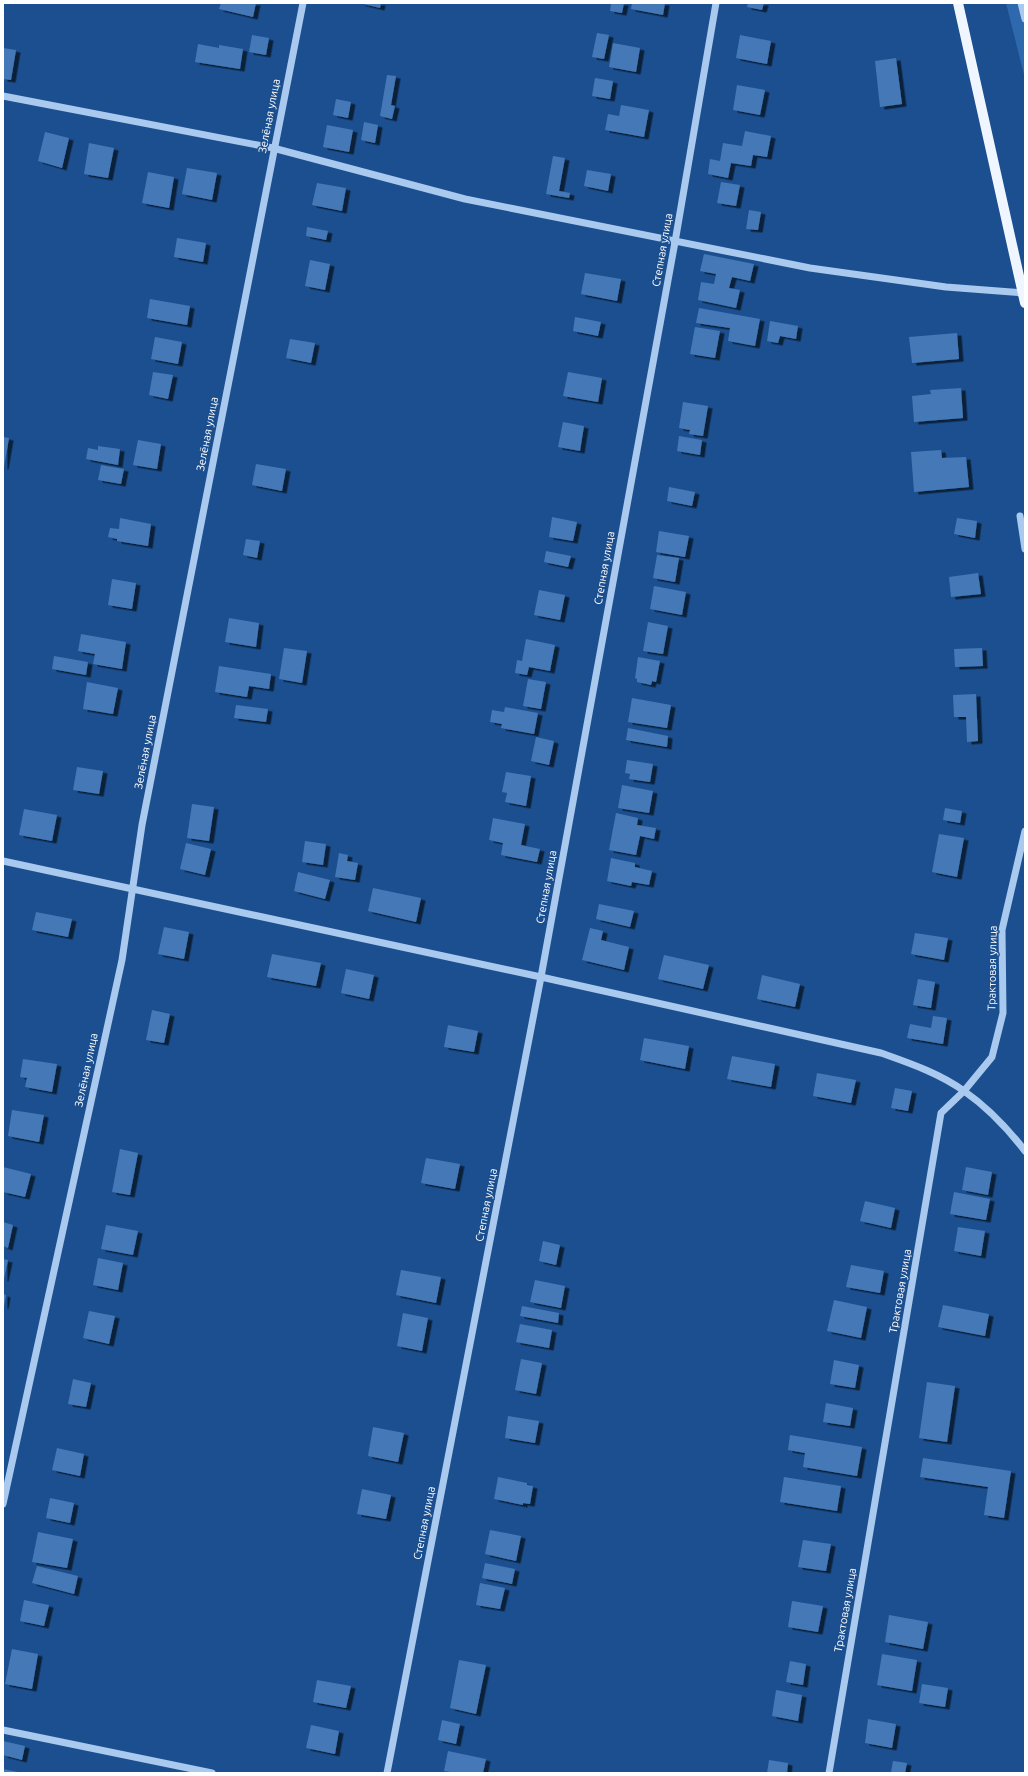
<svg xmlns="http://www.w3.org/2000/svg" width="1028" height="1776" font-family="Ubuntu,sans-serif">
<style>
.green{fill:#2e69ad}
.building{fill:#4478b7;filter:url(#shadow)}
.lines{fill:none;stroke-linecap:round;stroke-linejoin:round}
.minor{stroke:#a9c9ee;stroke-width:7}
.major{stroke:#f0f6ff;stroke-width:10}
.labels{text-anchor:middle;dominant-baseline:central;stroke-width:3;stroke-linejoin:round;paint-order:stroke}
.street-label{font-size:11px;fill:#fff;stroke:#1b4f8f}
</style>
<defs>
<filter id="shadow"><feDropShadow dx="4.5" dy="2.5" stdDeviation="0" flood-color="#0009"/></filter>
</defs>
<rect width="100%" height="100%" fill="#1b4f8f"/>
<!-- green -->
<path class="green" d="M 1006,3 L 1025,3 L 1025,79 Z"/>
<!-- building -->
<g class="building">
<path d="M 221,3 L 256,3 L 253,17 L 219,9 Z"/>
<path d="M 359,3 L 381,3 L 380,8 Z"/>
<path d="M 611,3 L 624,3 L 622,13 L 610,11 Z"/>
<path d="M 632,3 L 665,3 L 663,15 L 631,9 Z"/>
<path d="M 748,3 L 764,3 L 762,10 L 747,7 Z"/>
<path d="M 597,33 L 609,35 L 604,59 L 592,57 Z"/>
<path d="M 252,35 L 269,38 L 266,55 L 249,52 Z"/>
<path d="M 740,35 L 771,41 L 767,64 L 736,58 Z"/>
<path d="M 613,43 L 640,48 L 636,72 L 609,67 Z"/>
<path d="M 198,44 L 219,48 L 219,45 L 243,49 L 240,69 L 195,62 Z"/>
<path d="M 3,48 L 16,50 L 11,80 L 3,79 Z"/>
<path d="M 896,58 L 902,104 L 880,107 L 875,61 Z"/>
<path d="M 387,75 L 396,76 L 391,105 L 395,106 L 392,119 L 380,116 Z"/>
<path d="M 595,78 L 613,81 L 610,99 L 592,96 Z"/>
<path d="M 737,85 L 765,90 L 760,115 L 733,110 Z"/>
<path d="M 336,99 L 351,102 L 348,118 L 333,115 Z"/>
<path d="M 621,105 L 649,110 L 644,137 L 605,130 L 608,114 L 619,116 Z"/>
<path d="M 364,122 L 378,125 L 375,143 L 361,140 Z"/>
<path d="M 327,125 L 353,130 L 349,152 L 323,147 Z"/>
<path d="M 745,131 L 771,136 L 767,157 L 753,155 L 751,166 L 731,163 L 728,178 L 708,174 L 710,159 L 720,161 L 723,143 L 742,146 Z"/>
<path d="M 45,132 L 69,138 L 62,168 L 38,161 Z"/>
<path d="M 89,143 L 114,148 L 108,178 L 84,174 Z"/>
<path d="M 553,156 L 565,158 L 559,191 L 570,193 L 569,198 L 546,194 Z"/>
<path d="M 187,168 L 217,173 L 212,200 L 182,194 Z"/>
<path d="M 587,170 L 611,174 L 608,191 L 584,186 Z"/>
<path d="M 148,172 L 174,177 L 169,208 L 142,203 Z"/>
<path d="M 721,182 L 740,185 L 736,206 L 717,203 Z"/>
<path d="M 317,183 L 346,188 L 342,211 L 312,205 Z"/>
<path d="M 749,210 L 761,212 L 758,230 L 746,229 Z"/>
<path d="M 307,227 L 328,231 L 326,240 L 306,236 Z"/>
<path d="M 177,238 L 206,243 L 203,262 L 174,257 Z"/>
<path d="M 704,254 L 754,264 L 750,281 L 732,277 L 729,288 L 740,290 L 736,308 L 698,300 L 701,282 L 714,284 L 716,274 L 700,271 Z"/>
<path d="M 310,260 L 330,264 L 325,290 L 305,286 Z"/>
<path d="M 585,273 L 621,279 L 617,301 L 581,294 Z"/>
<path d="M 150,299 L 190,306 L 187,325 L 147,318 Z"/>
<path d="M 699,308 L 760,319 L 755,346 L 728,341 L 730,328 L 696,323 Z"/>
<path d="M 575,317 L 601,322 L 598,336 L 573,331 Z"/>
<path d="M 770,321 L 798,326 L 796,339 L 780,336 L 778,343 L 767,341 Z"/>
<path d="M 695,327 L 720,331 L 715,358 L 690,354 Z"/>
<path d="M 957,333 L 959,359 L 912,363 L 909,337 Z"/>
<path d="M 155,337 L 182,342 L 178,364 L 151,359 Z"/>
<path d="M 290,339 L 315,343 L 311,363 L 286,358 Z"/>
<path d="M 153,372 L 173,375 L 168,399 L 149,395 Z"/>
<path d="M 568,372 L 602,378 L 598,402 L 563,396 Z"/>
<path d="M 961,388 L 963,418 L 914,422 L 912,396 L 931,394 L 930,390 Z"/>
<path d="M 683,402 L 708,406 L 703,436 L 689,434 L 690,430 L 679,428 Z"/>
<path d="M 563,422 L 584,426 L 580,451 L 558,447 Z"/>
<path d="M 679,436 L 702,440 L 700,455 L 677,451 Z"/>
<path d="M 3,437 L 9,438 L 4,467 L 3,467 Z"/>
<path d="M 138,440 L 161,444 L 157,469 L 133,465 Z"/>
<path d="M 98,446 L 120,449 L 118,465 L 86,459 L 88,448 L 98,450 Z"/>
<path d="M 941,450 L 942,458 L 966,457 L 969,487 L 914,492 L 911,452 Z"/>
<path d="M 256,464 L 286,469 L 282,491 L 252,485 Z"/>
<path d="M 101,465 L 124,469 L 121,484 L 98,480 Z"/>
<path d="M 669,487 L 695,492 L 692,506 L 667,501 Z"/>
<path d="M 552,517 L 577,522 L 573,541 L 549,537 Z"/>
<path d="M 120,518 L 151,524 L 148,546 L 117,541 L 117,539 L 108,537 L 110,528 L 119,529 Z"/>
<path d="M 957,518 L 977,521 L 975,538 L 954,534 Z"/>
<path d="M 659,531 L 689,536 L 685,557 L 656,552 Z"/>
<path d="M 246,539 L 260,541 L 257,558 L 243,555 Z"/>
<path d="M 546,551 L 571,556 L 568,567 L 544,562 Z"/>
<path d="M 657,555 L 679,558 L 675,582 L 653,578 Z"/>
<path d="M 978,573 L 981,594 L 951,597 L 949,577 Z"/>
<path d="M 112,579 L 136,583 L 132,609 L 108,605 Z"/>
<path d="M 654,586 L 686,592 L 682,615 L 650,609 Z"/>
<path d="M 539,590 L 565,595 L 560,620 L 534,615 Z"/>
<path d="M 229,618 L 259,623 L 256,647 L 225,642 Z"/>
<path d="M 648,622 L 668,626 L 663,654 L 643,651 Z"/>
<path d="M 81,634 L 126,642 L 122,669 L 93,664 L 95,654 L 78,651 Z"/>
<path d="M 526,639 L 555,645 L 550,671 L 529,667 L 527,675 L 515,673 L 517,660 L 522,661 Z"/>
<path d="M 284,648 L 307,651 L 302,683 L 279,679 Z"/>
<path d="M 982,648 L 983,666 L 955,667 L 954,649 Z"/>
<path d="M 54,656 L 88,662 L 86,675 L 52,669 Z"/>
<path d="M 638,657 L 660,661 L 656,682 L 652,681 L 651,685 L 637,682 L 637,679 L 635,678 Z"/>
<path d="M 219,666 L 271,674 L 269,689 L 249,686 L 247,697 L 215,692 Z"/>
<path d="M 528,679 L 546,682 L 541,709 L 523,706 Z"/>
<path d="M 87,682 L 118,688 L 113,714 L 83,709 Z"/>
<path d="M 976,694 L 978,741 L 967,742 L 966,717 L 954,717 L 953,695 Z"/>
<path d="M 632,698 L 671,705 L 667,728 L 628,722 Z"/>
<path d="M 236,705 L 268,709 L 266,722 L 234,718 Z"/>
<path d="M 505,707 L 538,713 L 534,734 L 501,728 L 502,724 L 490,722 L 492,710 L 504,712 Z"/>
<path d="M 628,728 L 668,736 L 667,747 L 626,740 Z"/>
<path d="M 536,737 L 554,741 L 549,765 L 531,761 Z"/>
<path d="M 627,760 L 653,764 L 650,782 L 629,779 L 630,774 L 625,773 Z"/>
<path d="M 77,767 L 103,771 L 99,794 L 73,790 Z"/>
<path d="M 506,772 L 531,776 L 526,806 L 505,802 L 507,793 L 502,792 Z"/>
<path d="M 622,785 L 653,791 L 649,813 L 618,808 Z"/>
<path d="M 192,804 L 214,807 L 209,841 L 187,838 Z"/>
<path d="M 945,808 L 962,811 L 960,823 L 943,820 Z"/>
<path d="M 24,809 L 57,815 L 52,841 L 19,835 Z"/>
<path d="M 616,813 L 638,818 L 637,825 L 656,828 L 654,839 L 640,836 L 636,855 L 609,850 Z"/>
<path d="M 493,818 L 525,824 L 521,845 L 540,849 L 537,862 L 501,855 L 503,843 L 489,840 Z"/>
<path d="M 939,834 L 964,838 L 957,877 L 932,872 Z"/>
<path d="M 305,841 L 326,844 L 323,865 L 302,862 Z"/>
<path d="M 186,843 L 211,849 L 205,875 L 180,869 Z"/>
<path d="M 339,853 L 348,855 L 347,861 L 358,863 L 355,880 L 335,877 Z"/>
<path d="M 611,858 L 635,863 L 635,867 L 652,871 L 649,885 L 632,882 L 631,886 L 607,881 Z"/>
<path d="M 298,872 L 330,880 L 325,899 L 294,891 Z"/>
<path d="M 373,888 L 421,898 L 416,922 L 368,911 Z"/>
<path d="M 599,904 L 634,911 L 630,927 L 596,919 Z"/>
<path d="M 36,912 L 72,919 L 68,937 L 32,930 Z"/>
<path d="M 164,927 L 189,932 L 184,959 L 158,954 Z"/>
<path d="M 590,928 L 603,931 L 601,940 L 629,947 L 624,970 L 582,960 Z"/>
<path d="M 915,933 L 948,938 L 944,960 L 911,954 Z"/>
<path d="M 272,954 L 321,963 L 316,986 L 267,977 Z"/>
<path d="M 664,955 L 709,965 L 703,989 L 658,979 Z"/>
<path d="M 346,969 L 374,975 L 369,999 L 341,993 Z"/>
<path d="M 762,975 L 800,984 L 795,1007 L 757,999 Z"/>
<path d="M 918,979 L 935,982 L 931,1008 L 913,1005 Z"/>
<path d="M 152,1010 L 170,1014 L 164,1043 L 146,1040 Z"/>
<path d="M 933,1016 L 947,1018 L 943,1044 L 907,1038 L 910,1024 L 931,1028 Z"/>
<path d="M 448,1025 L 478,1031 L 474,1052 L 444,1047 Z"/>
<path d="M 644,1038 L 689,1046 L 685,1069 L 640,1060 Z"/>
<path d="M 732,1056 L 775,1064 L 771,1087 L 727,1079 Z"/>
<path d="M 23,1059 L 57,1064 L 52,1092 L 25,1087 L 27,1078 L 20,1077 Z"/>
<path d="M 817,1073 L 856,1080 L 851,1103 L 813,1096 Z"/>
<path d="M 895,1088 L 912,1091 L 908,1111 L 891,1108 Z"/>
<path d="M 12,1110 L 44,1115 L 39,1142 L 8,1136 Z"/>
<path d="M 120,1149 L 138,1153 L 130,1195 L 112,1192 Z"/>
<path d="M 426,1158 L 460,1164 L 455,1189 L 421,1183 Z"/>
<path d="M 3,1167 L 31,1174 L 25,1197 L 3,1192 Z"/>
<path d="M 966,1167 L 992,1172 L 988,1195 L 962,1190 Z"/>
<path d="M 954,1192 L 990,1199 L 986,1220 L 950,1214 Z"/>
<path d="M 865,1201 L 895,1208 L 891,1228 L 860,1221 Z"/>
<path d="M 3,1222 L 13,1225 L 8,1248 L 3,1246 Z"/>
<path d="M 106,1225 L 138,1231 L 133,1255 L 101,1249 Z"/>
<path d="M 958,1227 L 985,1231 L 981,1256 L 954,1251 Z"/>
<path d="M 543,1241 L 560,1245 L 556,1265 L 539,1261 Z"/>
<path d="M 98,1258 L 123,1263 L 118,1290 L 93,1285 Z"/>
<path d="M 3,1259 L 8,1260 L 4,1279 L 3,1279 Z"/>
<path d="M 851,1265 L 884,1271 L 880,1293 L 846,1287 Z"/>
<path d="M 401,1270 L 441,1277 L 436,1303 L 396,1295 Z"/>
<path d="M 535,1280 L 565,1286 L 561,1308 L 530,1302 Z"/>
<path d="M 3,1294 L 6,1295 L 4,1307 L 3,1306 Z"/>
<path d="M 834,1300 L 867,1307 L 861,1338 L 827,1331 Z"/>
<path d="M 943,1305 L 989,1314 L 985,1336 L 938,1327 Z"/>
<path d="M 522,1306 L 559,1313 L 558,1323 L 520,1316 Z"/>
<path d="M 89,1311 L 115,1316 L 109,1344 L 83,1338 Z"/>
<path d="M 403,1313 L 428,1318 L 422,1351 L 397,1346 Z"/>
<path d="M 520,1324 L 552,1330 L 549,1348 L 516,1342 Z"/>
<path d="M 521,1359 L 542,1363 L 536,1394 L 515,1390 Z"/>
<path d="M 834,1360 L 859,1365 L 855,1388 L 830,1384 Z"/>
<path d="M 73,1379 L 91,1383 L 86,1407 L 68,1404 Z"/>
<path d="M 927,1382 L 955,1386 L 947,1442 L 919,1438 Z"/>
<path d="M 826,1403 L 853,1408 L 850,1426 L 823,1422 Z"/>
<path d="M 508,1416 L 539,1421 L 535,1443 L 505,1438 Z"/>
<path d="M 373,1427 L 404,1433 L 398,1462 L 368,1456 Z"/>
<path d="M 790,1435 L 862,1447 L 857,1476 L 803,1467 L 805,1453 L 788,1450 Z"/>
<path d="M 57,1448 L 84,1454 L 80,1476 L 52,1470 Z"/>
<path d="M 923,1458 L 1011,1471 L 1004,1518 L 984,1515 L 988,1487 L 920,1477 Z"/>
<path d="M 498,1477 L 527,1483 L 527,1485 L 533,1486 L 530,1504 L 523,1503 L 523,1505 L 494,1499 Z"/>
<path d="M 784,1477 L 841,1486 L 837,1511 L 780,1502 Z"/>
<path d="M 362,1489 L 391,1495 L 386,1519 L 357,1514 Z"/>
<path d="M 50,1498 L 74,1503 L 70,1523 L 46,1518 Z"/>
<path d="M 490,1530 L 521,1536 L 516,1561 L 485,1554 Z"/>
<path d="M 38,1532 L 73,1539 L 67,1568 L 32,1562 Z"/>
<path d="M 803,1540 L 831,1544 L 826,1571 L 798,1567 Z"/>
<path d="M 485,1563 L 515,1569 L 512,1584 L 482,1578 Z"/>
<path d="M 37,1566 L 78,1576 L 74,1594 L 32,1583 Z"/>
<path d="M 480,1583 L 505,1588 L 500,1609 L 476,1605 Z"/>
<path d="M 24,1600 L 49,1605 L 44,1626 L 20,1621 Z"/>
<path d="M 792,1601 L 823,1606 L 818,1632 L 788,1627 Z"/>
<path d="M 889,1615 L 928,1622 L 923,1649 L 885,1642 Z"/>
<path d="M 12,1649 L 38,1654 L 32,1689 L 5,1684 Z"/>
<path d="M 882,1654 L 917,1660 L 912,1691 L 877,1685 Z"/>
<path d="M 459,1660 L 486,1665 L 476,1714 L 450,1708 Z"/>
<path d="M 790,1661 L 806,1664 L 803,1685 L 786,1682 Z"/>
<path d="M 317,1680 L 351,1686 L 346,1708 L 313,1702 Z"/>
<path d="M 922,1684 L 948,1688 L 945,1707 L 919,1703 Z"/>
<path d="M 776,1690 L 802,1695 L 798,1721 L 772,1716 Z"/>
<path d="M 868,1719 L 896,1724 L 892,1748 L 865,1743 Z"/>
<path d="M 442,1720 L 460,1724 L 456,1744 L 438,1740 Z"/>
<path d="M 311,1725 L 339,1731 L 335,1754 L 306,1748 Z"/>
<path d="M 3,1741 L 25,1746 L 22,1760 L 3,1755 Z"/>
<path d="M 448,1751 L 486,1759 L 483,1773 L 456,1773 L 444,1771 Z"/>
<path d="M 769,1760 L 788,1763 L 787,1773 L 767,1773 Z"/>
<path d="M 893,1761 L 907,1763 L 905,1773 L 891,1772 Z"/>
<path d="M 3,1769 L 18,1772 L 18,1773 L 3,1773 Z"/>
</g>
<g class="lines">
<!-- minor -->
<g class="minor">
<path d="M 1021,3 L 1025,19"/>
<path d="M 3,96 L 273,148 L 465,199 L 810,268 L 946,287 L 1023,293"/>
<path d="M 1020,516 L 1025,549"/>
<path d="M 3,861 L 541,977 L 881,1053 C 909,1063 939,1073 964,1091 C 987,1107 1008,1129 1025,1151"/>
<path d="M 3,1504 L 122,960 L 142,825 L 303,3"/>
<path d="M 3,1730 L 212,1773"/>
<path d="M 387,1773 L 541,977 L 675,242 L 716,3"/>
<path d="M 829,1773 L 941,1113 L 964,1091 L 992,1057 L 1003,1013 L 1002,930 L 1025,831"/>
</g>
<!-- major -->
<path class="major" d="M 958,3 L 1025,303"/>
</g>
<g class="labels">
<!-- street labels -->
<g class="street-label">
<text transform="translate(269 116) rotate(-79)">Зелёная улица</text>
<text transform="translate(662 250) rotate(-80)">Степная улица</text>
<text transform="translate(207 434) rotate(-79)">Зелёная улица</text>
<text transform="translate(604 568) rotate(-80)">Степная улица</text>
<text transform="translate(145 752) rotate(-79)">Зелёная улица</text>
<text transform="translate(546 887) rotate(-80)">Степная улица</text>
<text transform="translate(992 968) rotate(-89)">Трактовая улица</text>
<text transform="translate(86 1070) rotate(-78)">Зелёная улица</text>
<text transform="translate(486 1205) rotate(-79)">Степная улица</text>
<text transform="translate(900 1291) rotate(-80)">Трактовая улица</text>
<text transform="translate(424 1523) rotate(-79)">Степная улица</text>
<text transform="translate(845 1610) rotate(-80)">Трактовая улица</text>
</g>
</g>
<!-- border -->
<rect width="1028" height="1776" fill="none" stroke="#ffffff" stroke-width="8"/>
</svg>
